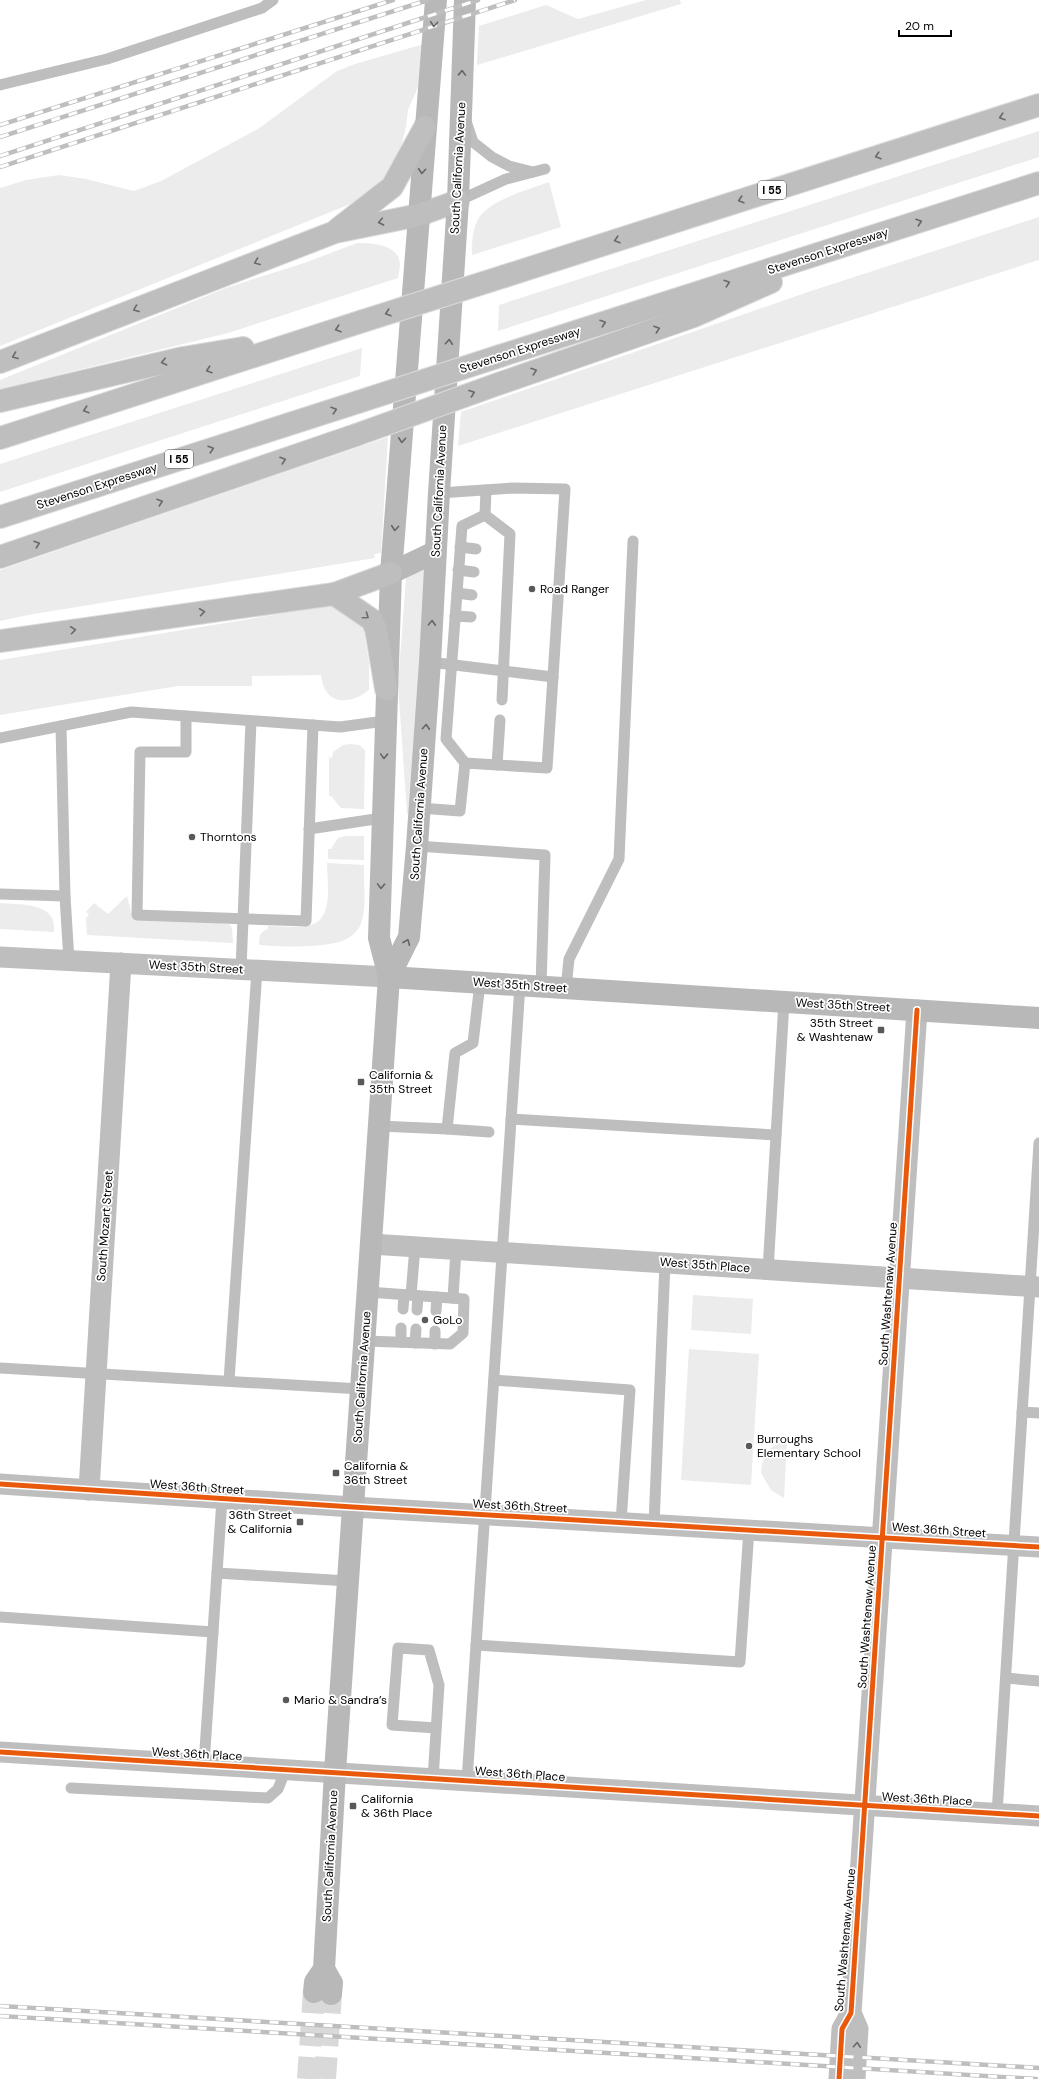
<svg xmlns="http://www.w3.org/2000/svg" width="1039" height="2079" font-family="'DM Sans',sans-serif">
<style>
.green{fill:#ececec}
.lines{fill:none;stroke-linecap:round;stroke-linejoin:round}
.secondary-tunnel{stroke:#d9d9d9;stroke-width:22;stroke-dasharray:22 11;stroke-linecap:butt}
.highway-casing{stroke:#dbdbdb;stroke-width:24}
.lane{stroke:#bebebe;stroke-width:11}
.street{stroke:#bebebe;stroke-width:21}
.secondary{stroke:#b8b8b8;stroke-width:22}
.highway{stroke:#bebebe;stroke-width:22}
.rail-casing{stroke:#bebebe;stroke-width:4.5}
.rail{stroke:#fff;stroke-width:3;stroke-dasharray:9;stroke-linecap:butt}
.highway-bridge-casing{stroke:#dbdbdb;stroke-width:24;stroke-linecap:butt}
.highway-bridge{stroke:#bebebe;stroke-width:22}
.cycleway-casing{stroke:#fff;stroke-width:8}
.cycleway{stroke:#e8590c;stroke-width:5}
.oneway{stroke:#656565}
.oneway2{stroke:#686868}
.poi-dot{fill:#595959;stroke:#fff;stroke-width:1.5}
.labels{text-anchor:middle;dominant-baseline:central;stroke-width:3.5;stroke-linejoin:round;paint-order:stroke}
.shield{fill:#fff;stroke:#4c4c4c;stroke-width:1}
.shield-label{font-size:11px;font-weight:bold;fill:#000}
.street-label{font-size:12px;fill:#000;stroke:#fff}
.poi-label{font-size:12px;fill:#000;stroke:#fff;text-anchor:start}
</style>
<rect width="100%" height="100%" fill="#fff"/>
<!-- green -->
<g class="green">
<path d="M 646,0 L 680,0 L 681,4 L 477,65 L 479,26 L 546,5 L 578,19 Z"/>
<path d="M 424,44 L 424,73 L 408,110 L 406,127 L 402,143 L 391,168 L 370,196 L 0,346 L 0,188 L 26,180 L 59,175 L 86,179 L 134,191 L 161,181 L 258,129 L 337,71 L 355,64 Z"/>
<path d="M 1039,131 L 1039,157 L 498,331 L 499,305 Z"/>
<path d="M 549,182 L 561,227 L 472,255 C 472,243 472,232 477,221 C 487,200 528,190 549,182 Z"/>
<path d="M 1039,217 L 1039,260 L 458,446 L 461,412 L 808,292 Z"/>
<path d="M 357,243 C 370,243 394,244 399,259 C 401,264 399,273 398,278 L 228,333 L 0,389 L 0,380 L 226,288 L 307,262 Z"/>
<path d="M 362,348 L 360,376 L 0,492 L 0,464 Z"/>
<path d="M 388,437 L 381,553 L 374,554 L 375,558 L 28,615 L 0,621 L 0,570 Z"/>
<path d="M 424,566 L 426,569 L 409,817 L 407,813 L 398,685 L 406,578 Z"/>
<path d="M 329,606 L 345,608 L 373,636 L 365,638 L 369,662 L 369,690 C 349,706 324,705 321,675 L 252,676 L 252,686 L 178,686 L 0,715 L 0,660 Z"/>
<path d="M 350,744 L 359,745 L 365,750 L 364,809 L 341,808 L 331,796 L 329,796 L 329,757 L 332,758 L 333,752 L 343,745 Z"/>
<path d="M 345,836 L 364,836 L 364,860 L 328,859 L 328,849 L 331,849 L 338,838 Z"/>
<path d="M 327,863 L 364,865 C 363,880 367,905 362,920 C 361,926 356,933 350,937 C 334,949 279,947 259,945 C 259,937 259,932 268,929 L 268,926 C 280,926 294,928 306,926 C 335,923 327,885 327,863 Z"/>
<path d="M 127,896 L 131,912 L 136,917 L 229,924 L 232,928 L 233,943 L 87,935 L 86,919 L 89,914 L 86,912 L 94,903 L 108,914 Z"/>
<path d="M 0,903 C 21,905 58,902 54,932 L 0,929 Z"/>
<path d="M 693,1295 L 753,1299 L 751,1334 L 691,1330 Z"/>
<path d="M 689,1349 L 759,1354 L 751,1485 L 681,1480 Z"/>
<path d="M 787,1441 L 784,1498 L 771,1490 L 761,1473 C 762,1456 769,1444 787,1441 Z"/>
</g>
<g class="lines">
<!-- secondary-tunnel -->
<g class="secondary-tunnel">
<path d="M 308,2079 L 314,1992"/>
<path d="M 325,2079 L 331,1994"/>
</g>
<defs>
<g id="highway">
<path d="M 338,229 L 392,187 L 425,127"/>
<path d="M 505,276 L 1039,105"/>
<path d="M 500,356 L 1039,183"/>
<path d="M 0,362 L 335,232 L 419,215 L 458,201"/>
<path d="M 498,384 L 694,316 L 771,282"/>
<path d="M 0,401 L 183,358 L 243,348"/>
<path d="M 0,438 L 363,321"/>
<path d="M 0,517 L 358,402"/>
<path d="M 0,557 L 356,435"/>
<path d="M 334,594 L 372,620 L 376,629 L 386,689"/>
<path d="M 0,641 L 334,594 L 391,573"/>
</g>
</defs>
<!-- highway casing -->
<use href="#highway" class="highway-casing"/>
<!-- lane -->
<g class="lane">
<path d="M 0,85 L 107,59 L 262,8 L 273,0"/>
<path d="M 467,124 L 473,142 L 492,157 L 509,166 L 533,172"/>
<path d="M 458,201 L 506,179 L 545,169"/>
<path d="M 486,490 L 485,515 L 510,534 L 502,700"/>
<path d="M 460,547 L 476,549"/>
<path d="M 458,570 L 474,572"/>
<path d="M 457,593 L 472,595"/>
<path d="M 455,616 L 471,617"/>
<path d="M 430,662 L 553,677 L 565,489 L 513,488 L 439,493"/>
<path d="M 186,716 L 186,752 L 140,752 L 137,915 L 306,921 L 313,725"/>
<path d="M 61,726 L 65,896 L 69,961"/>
<path d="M 0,738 L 131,712 L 340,727 L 385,721"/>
<path d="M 465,763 L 446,739 L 462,526 L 485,515"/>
<path d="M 497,765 L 500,720"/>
<path d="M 420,808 L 460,811 L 465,763 L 547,768 L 553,677"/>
<path d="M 309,829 L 382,818"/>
<path d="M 417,846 L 545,855 L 541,986"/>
<path d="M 0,894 L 65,896"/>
<path d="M 241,969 L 251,721"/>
<path d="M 566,988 L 569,959 L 619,859 L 633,541"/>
<path d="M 511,1119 L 776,1135"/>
<path d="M 379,1126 L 447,1129 L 455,1053 L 473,1043 L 480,983"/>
<path d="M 447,1129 L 489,1132"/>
<path d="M 768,1270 L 784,1002"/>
<path d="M 411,1295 L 415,1247"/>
<path d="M 453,1298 L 456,1250"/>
<path d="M 403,1309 L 404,1295"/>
<path d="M 417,1310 L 418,1296"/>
<path d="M 436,1311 L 437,1297"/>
<path d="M 365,1341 L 450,1344 L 463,1333 L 464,1299 L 368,1292"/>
<path d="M 401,1342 L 401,1328"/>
<path d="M 415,1343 L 416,1329"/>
<path d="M 435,1344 L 435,1331"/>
<path d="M 0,1368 L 361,1389"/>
<path d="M 494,1380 L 630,1390 L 621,1522"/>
<path d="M 229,1381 L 257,970"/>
<path d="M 1022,1412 L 1039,1413"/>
<path d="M 654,1524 L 665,1263"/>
<path d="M 217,1573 L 348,1581"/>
<path d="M 0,1617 L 213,1632"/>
<path d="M 476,1645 L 740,1662 L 749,1529"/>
<path d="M 1006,1678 L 1039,1681"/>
<path d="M 204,1764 L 222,1499"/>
<path d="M 433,1779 L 439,1685 L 429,1650 L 398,1648 L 392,1725 L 436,1728"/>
<path d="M 467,1781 L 520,985"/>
<path d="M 71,1788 L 268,1798 L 278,1789 L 286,1769"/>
<path d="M 997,1814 L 1039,1143"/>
</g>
<!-- street -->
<g class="street">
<path d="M 0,957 L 389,977"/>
<path d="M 371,1244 L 1039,1287"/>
<path d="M 0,1484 L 353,1507 L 1039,1547"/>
<path d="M 89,1490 L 121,963"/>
<path d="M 0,1752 L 1039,1816"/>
<path d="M 851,2013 L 858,2029 L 855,2079"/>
<path d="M 839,2079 L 842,2029 L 851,2013 L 917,1010"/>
</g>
<!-- secondary -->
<g class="secondary">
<path d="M 391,573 L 435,552"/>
<path d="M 389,977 L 409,937 L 417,846 L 430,662 L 439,493 L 458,201 L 465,0"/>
<path d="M 389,977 L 1039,1018"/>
<path d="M 324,1969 L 332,1983 L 331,1994"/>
<path d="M 314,1992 L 315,1982 L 324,1969 L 335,1772 L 389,977 L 379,938 L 391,573 L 436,0"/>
</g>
<!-- highway -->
<use href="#highway" class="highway"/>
<defs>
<g id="rail">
<path d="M 0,125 L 393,0"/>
<path d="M 0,137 L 428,0"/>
<path d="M 0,156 L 478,0"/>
<path d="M 0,167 L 515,0"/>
<path d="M 0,2006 L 1039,2068"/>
<path d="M 0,2016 L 1036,2079"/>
</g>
</defs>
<!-- rail casing -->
<use href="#rail" class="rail-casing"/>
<!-- rail -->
<use href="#rail" class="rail"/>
<defs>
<g id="highway-bridge">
<path d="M 363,321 L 505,276"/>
<path d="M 358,402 L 500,356"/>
<path d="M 356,435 L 498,384"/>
</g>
</defs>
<!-- highway-bridge casing -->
<use href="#highway-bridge" class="highway-bridge-casing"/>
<!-- highway-bridge -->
<use href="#highway-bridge" class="highway-bridge"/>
<defs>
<g id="cycleway">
<path d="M 0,1484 L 353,1507 L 1039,1547"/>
<path d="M 0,1752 L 1039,1816"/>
<path d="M 839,2079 L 842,2029 L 851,2013 L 917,1010"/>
</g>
</defs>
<!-- cycleway casing -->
<use href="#cycleway" class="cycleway-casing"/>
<!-- cycleway -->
<use href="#cycleway" class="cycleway"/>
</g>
<!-- one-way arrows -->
<defs><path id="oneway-chevron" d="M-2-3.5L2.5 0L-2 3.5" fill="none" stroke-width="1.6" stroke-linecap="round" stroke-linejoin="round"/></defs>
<g class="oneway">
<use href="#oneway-chevron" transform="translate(434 24) rotate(95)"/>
<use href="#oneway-chevron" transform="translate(462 73) rotate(-88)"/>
<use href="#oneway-chevron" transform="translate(422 171) rotate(94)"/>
<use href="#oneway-chevron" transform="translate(449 342) rotate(-86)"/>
<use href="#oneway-chevron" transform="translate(402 440) rotate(94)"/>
<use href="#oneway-chevron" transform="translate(395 528) rotate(95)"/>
<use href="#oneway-chevron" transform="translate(432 623) rotate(-87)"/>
<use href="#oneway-chevron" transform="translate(426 727) rotate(-86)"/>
<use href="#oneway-chevron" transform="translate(384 756) rotate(92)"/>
<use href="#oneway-chevron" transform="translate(381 886) rotate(92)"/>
<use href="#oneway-chevron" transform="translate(407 942) rotate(-68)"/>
</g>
<g class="oneway2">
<use href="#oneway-chevron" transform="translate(1002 117) rotate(162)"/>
<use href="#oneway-chevron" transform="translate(878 156) rotate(162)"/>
<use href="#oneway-chevron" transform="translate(741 200) rotate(162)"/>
<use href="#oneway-chevron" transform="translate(381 222) rotate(169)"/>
<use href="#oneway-chevron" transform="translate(919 222) rotate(-18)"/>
<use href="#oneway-chevron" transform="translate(617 240) rotate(162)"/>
<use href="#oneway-chevron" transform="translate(257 262) rotate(159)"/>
<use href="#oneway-chevron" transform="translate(727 283) rotate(-18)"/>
<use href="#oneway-chevron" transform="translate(136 309) rotate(159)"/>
<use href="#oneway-chevron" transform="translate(388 313) rotate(162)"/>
<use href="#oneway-chevron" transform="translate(603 323) rotate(-18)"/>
<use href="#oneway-chevron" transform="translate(338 329) rotate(162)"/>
<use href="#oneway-chevron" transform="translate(657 329) rotate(-19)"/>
<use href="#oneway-chevron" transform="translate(15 356) rotate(159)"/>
<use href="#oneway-chevron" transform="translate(164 362) rotate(167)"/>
<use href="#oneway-chevron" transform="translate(209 370) rotate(162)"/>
<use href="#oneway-chevron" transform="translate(534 371) rotate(-19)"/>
<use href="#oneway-chevron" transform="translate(472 393) rotate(-20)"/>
<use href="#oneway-chevron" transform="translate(86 410) rotate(162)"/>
<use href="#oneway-chevron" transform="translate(334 410) rotate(-18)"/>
<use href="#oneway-chevron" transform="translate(211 449) rotate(-18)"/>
<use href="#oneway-chevron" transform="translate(283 460) rotate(-19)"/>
<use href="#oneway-chevron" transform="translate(160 502) rotate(-19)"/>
<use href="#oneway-chevron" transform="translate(37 544) rotate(-19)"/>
<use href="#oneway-chevron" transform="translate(202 612) rotate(-8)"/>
<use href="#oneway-chevron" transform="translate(366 616) rotate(35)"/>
<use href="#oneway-chevron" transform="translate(73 630) rotate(-8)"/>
<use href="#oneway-chevron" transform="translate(857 2045) rotate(-86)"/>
</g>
<!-- markers -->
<g class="poi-dot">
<circle cx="532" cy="589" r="4"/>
<circle cx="192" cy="837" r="4"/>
<rect x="877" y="1026" width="8" height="8" rx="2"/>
<rect x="357" y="1078" width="8" height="8" rx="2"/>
<circle cx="425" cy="1320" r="4"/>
<circle cx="749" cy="1446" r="4"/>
<rect x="332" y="1469" width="8" height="8" rx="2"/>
<rect x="296" y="1518" width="8" height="8" rx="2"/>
<circle cx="286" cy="1700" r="4"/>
<rect x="349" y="1802" width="8" height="8" rx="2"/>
</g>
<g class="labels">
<!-- shield labels -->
<g class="shield">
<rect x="758" y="181" width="28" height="18" rx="3"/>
<rect x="165" y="450" width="28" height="18" rx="3"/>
</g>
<g class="shield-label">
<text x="772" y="190">I 55</text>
<text x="179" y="459">I 55</text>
</g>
<!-- street labels -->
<g class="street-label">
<text transform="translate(458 168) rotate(-87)">South California Avenue</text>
<text transform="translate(828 251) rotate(-18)">Stevenson Expressway</text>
<text transform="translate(520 350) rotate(-18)">Stevenson Expressway</text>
<text transform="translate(97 486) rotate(-18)">Stevenson Expressway</text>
<text transform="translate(439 491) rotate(-87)">South California Avenue</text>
<text transform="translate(419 814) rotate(-86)">South California Avenue</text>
<text transform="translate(196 967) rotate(3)">West 35th Street</text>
<text transform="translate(520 985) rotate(4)">West 35th Street</text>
<text transform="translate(843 1005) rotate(3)">West 35th Street</text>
<text transform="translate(105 1226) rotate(-86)">South Mozart Street</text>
<text transform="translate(705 1265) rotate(4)">West 35th Place</text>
<text transform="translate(888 1294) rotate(-86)">South Washtenaw Avenue</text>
<text transform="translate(362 1377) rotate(-86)">South California Avenue</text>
<text transform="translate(197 1487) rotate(4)">West 36th Street</text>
<text transform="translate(520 1506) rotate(3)">West 36th Street</text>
<text transform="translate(939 1530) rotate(4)">West 36th Street</text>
<text transform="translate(867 1617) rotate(-86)">South Washtenaw Avenue</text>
<text transform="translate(197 1754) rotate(3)">West 36th Place</text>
<text transform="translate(520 1774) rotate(4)">West 36th Place</text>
<text transform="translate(927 1799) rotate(3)">West 36th Place</text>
<text transform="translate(330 1856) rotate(-87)">South California Avenue</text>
<text transform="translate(845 1940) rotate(-85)">South Washtenaw Avenue</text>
</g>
<!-- poi labels -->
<g class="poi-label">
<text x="540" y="589">Road Ranger</text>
<text x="200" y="837">Thorntons</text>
<text x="873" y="1023" text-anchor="end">35th Street<tspan x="873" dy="14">&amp; Washtenaw</tspan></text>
<text x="369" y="1075">California &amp;<tspan x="369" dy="14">35th Street</tspan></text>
<text x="433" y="1320">GoLo</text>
<text x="757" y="1439">Burroughs<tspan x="757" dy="14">Elementary School</tspan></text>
<text x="344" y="1466">California &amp;<tspan x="344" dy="14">36th Street</tspan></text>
<text x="292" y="1515" text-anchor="end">36th Street<tspan x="292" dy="14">&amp; California</tspan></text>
<text x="294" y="1700">Mario &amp; Sandra’s</text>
<text x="361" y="1799">California<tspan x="361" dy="14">&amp; 36th Place</tspan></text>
</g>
</g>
<!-- scale -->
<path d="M899 30v6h52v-6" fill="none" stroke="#000000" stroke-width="2"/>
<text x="905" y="30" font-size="12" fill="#000000" stroke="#ffffff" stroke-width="3" paint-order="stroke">20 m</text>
</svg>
